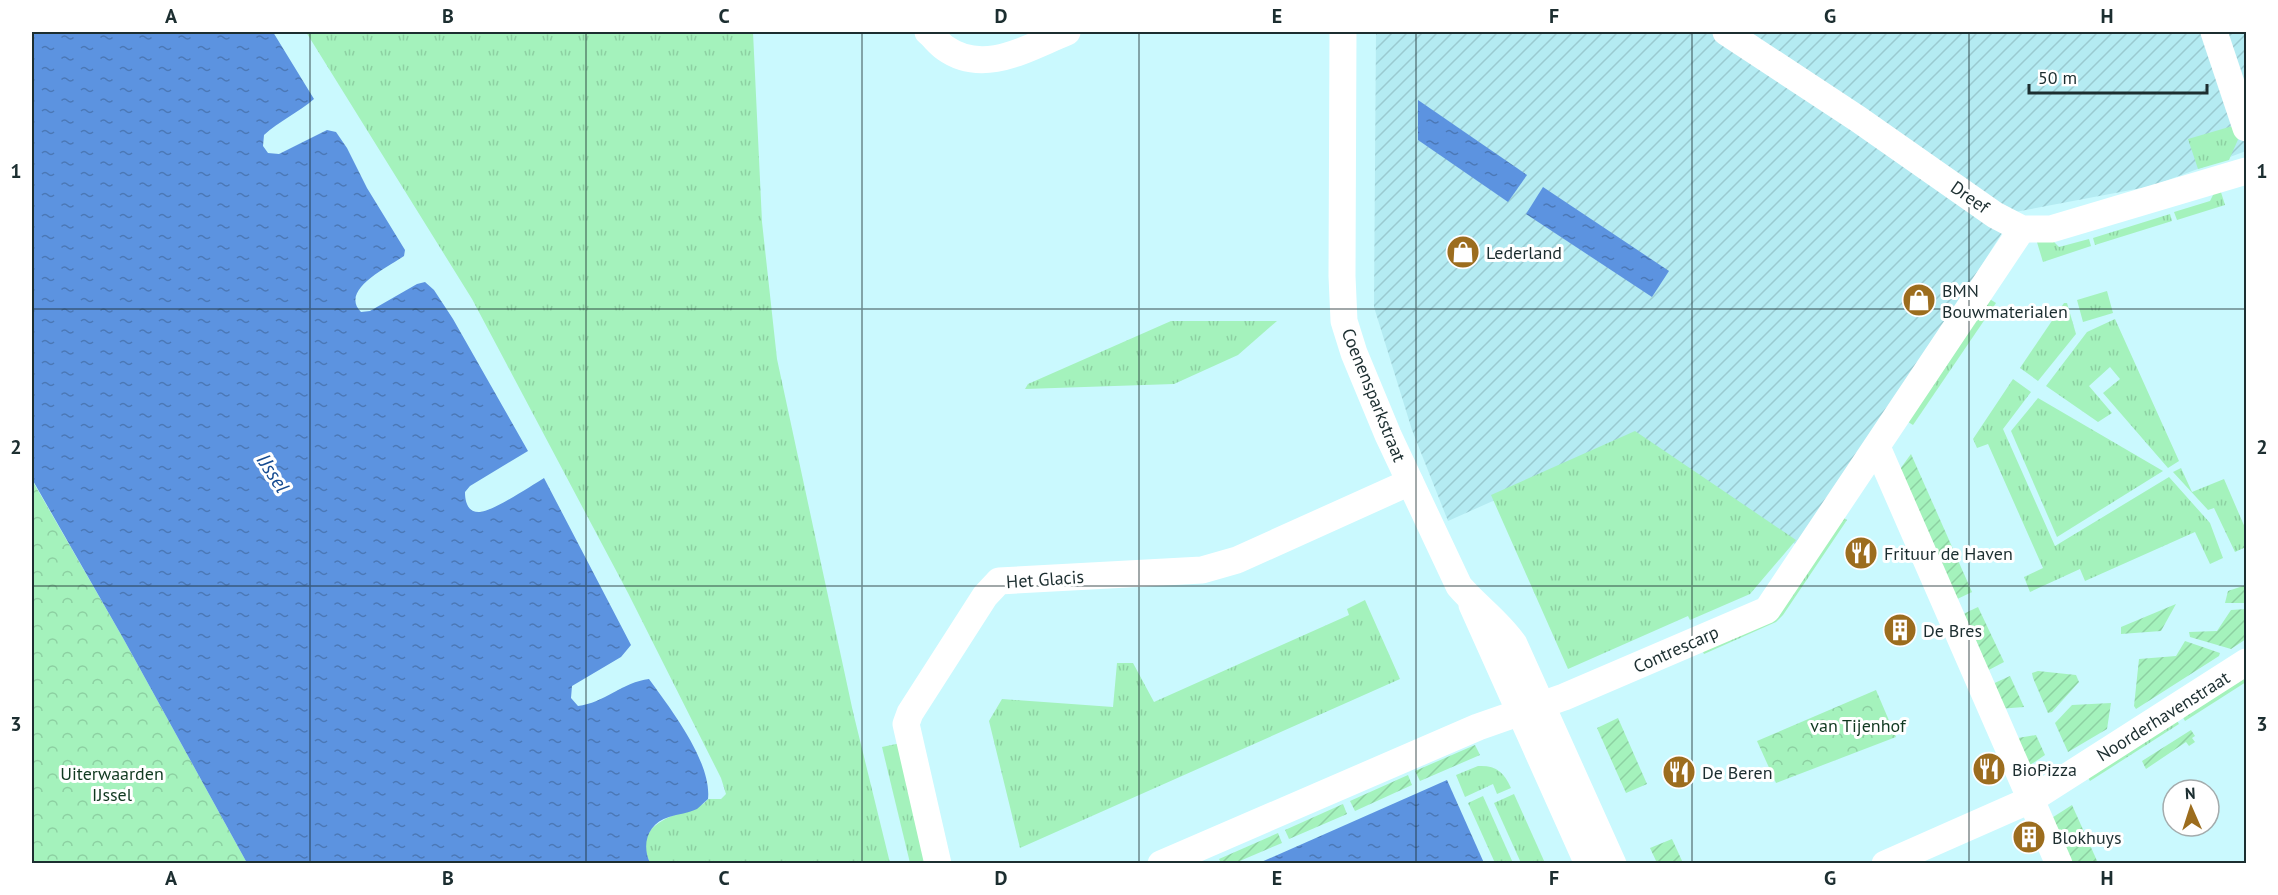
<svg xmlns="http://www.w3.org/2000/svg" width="2278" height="895" font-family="'PT Sans',sans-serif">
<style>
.industrial{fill:url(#industrial-furrows)}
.grass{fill:url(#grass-tufts)}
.forest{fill:url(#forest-crowns)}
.garden{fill:url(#garden-furrows)}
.water{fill:url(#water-ripples)}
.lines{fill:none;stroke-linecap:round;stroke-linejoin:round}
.minor{stroke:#fff;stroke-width:27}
.grid{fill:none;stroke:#1c2e30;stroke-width:1.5;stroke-opacity:0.55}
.labels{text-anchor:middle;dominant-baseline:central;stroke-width:6;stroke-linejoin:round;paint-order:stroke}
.street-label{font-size:18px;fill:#1c2e30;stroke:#fff}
.poi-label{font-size:18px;fill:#1c2e30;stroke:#fff;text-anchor:start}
.park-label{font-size:18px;fill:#103920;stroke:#fff}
.water-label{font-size:20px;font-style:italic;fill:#144a90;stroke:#fff}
.neatline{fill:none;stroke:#1c2e30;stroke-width:2}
.grid-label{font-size:20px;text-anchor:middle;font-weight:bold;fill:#1c2e30}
</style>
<defs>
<pattern id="industrial-furrows" width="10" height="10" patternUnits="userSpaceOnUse" patternTransform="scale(1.5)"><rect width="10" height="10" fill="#b4ebf2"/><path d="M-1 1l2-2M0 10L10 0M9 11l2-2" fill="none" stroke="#9acad0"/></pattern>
<pattern id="grass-tufts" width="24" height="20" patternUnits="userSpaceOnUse" patternTransform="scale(1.5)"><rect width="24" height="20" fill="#a4f2bc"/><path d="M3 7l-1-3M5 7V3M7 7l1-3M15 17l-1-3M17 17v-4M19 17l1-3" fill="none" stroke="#8dd0a2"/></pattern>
<pattern id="forest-crowns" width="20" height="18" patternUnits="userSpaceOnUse" patternTransform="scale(1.5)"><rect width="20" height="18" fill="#a4f2bc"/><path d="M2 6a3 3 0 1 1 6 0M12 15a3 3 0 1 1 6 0" fill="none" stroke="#8dd0a2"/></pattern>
<pattern id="garden-furrows" width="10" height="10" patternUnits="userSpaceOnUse" patternTransform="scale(1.5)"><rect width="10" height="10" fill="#a4f2bc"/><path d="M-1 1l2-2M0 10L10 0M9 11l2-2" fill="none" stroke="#8dd0a2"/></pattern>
<pattern id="water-ripples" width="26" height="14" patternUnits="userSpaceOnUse" patternTransform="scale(1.5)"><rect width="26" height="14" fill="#5c93e0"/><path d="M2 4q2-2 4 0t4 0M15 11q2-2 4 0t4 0" fill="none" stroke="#4b78b6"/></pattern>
</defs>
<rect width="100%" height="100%" fill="#caf9fe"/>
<!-- industrial -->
<path class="industrial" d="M 1376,32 L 2246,32 L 2246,151 L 2152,186 L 2015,212 L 1857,465 L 1795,544 L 1632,439 L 1448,521 L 1412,430 L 1374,307 Z"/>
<!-- grass -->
<g class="grass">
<path d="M 306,32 L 753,32 L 762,222 L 777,359 L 853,712 L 890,863 L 650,863 C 631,822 676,816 703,804 L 708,799 L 721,799 L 726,794 L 721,778 L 628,593 L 472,299 Z"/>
<path d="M 2236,125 L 2240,135 L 2229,160 L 2198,169 L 2188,139 Z"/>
<path d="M 2220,189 L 2225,205 L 2177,220 L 2174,212 L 2210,201 L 2215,191 Z"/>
<path d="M 2170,214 L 2172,221 L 2095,245 L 2093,238 Z"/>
<path d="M 2036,239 L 2051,239 L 2059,247 L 2089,239 L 2091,246 L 2043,262 Z"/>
<path d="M 2107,291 L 2113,313 L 2083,322 L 2077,300 Z"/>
<path d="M 1988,298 L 1996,303 L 1913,425 L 1905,420 Z"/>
<path d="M 2064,303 L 2067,303 L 2076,334 L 2038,381 L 2020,368 Z"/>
<path d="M 2115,319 L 2179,461 L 2168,468 L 2103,393 L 2120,379 L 2110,367 L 2089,386 L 2112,413 L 2098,422 L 2046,386 L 2087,332 Z"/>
<path d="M 1171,321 L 1277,321 L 1238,355 L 1174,384 L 1025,389 L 1028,384 Z"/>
<path d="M 2013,379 L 2031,392 L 2003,429 L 2055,546 L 2169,477 L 2210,523 L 2223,558 L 2210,564 L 2195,532 L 2085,581 L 2080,569 L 2030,592 L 2024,577 L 2043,568 L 1988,444 L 1977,448 L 1973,439 Z"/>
<path d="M 2038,398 L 2163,471 L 2057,537 L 2011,431 Z"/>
<path d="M 1635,431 L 1796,540 L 1750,594 L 1690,620 L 1688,616 L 1568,669 L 1491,495 Z"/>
<path d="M 2181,468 L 2192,492 L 2224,479 L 2246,530 L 2246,547 L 2235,552 L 2214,508 L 2208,510 L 2173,472 Z"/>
<path d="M 1841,516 L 1847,520 L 1783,615 L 1776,622 L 1704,654 L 1700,646 L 1772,615 Z"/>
<path d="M 1365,600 L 1400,679 L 1020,848 L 989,721 L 1002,699 L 1113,707 L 1117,663 L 1133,663 L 1154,702 L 1349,615 L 1347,609 Z"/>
<path d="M 2246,670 L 2246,682 L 2185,721 L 2180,712 Z"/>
<path d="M 2174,716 L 2179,724 L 2090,781 L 2085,773 Z"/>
<path d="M 901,743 L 928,863 L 910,863 L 882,747 Z"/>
<path d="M 1478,766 C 1496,765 1504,772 1511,788 L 1497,794 L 1493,784 L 1465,797 L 1456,775 Z"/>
<path d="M 1514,794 L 1545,863 L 1521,863 L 1494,803 Z"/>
<path d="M 1483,796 L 1513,863 L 1495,863 L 1468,803 Z"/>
</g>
<!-- forest -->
<g class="forest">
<path d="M 32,480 L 123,638 L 247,863 L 32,863 Z"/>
<path d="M 1876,690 L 1896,737 L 1776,783 L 1757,741 Z"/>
</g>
<!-- garden -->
<g class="garden">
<path d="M 1911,454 L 1972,592 L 1951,602 L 1895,476 Z"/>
<path d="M 2246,585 L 2246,603 L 2225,603 L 2228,591 Z"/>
<path d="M 2176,604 L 2161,631 L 2121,634 L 2121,627 Z"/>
<path d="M 1978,607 L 2004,662 L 1983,673 L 1957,617 Z"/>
<path d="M 2246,609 L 2246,639 L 2231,649 L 2190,637 L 2189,632 L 2217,631 L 2231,610 Z"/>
<path d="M 2185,641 L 2220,653 L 2219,656 L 2136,709 L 2134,706 L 2139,659 L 2176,656 Z"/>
<path d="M 2038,671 L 2076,675 L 2079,682 L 2052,712 L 2048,713 L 2033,678 L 2032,673 Z"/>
<path d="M 2010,676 L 2024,707 L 1998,709 L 1988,686 Z"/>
<path d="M 2111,703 L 2107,729 L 2068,752 L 2055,723 L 2072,705 Z"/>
<path d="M 1618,718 L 1647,784 L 1626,793 L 1597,728 Z"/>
<path d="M 2191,730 L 2195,736 L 2192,738 L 2195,742 L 2189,746 L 2186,742 L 2146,769 L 2142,761 Z"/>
<path d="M 2036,735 L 2045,755 L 2024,769 L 2012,739 Z"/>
<path d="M 1475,745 L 1480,755 L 1420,781 L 1415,771 Z"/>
<path d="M 1408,775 L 1412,785 L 1355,811 L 1350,801 Z"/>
<path d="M 1343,804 L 1347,814 L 1289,839 L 1285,830 Z"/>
<path d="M 2072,805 L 2098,863 L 2066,863 L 2047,821 Z"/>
<path d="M 1278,833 L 1282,843 L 1235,863 L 1221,863 L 1219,859 Z"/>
<path d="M 1672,839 L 1683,863 L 1657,863 L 1650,848 Z"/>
</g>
<!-- water -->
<g class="water">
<path d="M 32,32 L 273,32 L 314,99 C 298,113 279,121 264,135 L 263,146 L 268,153 L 279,154 L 327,130 L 336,132 L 347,148 L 367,188 L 405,250 L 404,256 C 388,267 339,290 361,312 L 370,311 L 417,284 L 425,282 L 434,290 L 453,319 L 528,451 L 470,486 L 465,492 C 465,502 468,513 480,512 C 493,511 531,486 544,478 L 631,645 L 621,657 L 572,686 L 571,698 L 578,706 C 604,703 623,682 649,679 C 670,708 712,762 708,799 C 704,802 701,806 697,809 C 689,813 678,814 669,817 C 648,823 641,844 650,863 L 247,863 L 123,638 L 32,479 Z"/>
<path d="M 1418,100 L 1527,175 L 1508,202 L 1418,140 Z"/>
<path d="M 1543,187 L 1669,271 L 1652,297 L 1526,214 Z"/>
<path d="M 1447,780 L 1484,863 L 1259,863 Z"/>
</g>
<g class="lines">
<!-- minor -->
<g class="minor">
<path d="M 928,32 C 934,37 939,44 945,48 C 984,76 1029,47 1067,32"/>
<path d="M 1343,32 L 1342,276 L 1344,321 L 1354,353 L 1388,435 L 1459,586 C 1476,606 1498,621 1514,644 L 1613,864"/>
<path d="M 1726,32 L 1858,119 L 1995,215 L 2022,229 L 2051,229 L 2246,171"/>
<path d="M 2214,32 L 2246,128"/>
<path d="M 1877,447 L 2059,864"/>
<path d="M 1472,605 L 1588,864"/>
<path d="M 938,864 L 906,724 L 910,713 L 985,596 L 999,581 L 1202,570 L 1237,560 L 1410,482"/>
<path d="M 1161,864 L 1478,727 L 1564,697 L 1767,610 L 2022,229"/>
<path d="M 1885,864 L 2032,799 L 2246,662"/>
</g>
</g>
<!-- grid -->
<path class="grid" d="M 310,32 L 310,864M 586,32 L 586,864M 862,32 L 862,864M 1139,32 L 1139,864M 1416,32 L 1416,864M 1692,32 L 1692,864M 1969,32 L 1969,864M 32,309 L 2246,309M 32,586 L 2246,586"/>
<!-- icons -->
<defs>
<symbol id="shop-disc" viewBox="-11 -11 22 22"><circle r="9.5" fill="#9c6d1e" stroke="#fff"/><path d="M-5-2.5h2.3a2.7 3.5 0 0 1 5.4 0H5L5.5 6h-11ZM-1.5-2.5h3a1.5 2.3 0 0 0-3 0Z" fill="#fff"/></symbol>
<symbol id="restaurant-disc" viewBox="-11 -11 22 22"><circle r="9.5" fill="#9c6d1e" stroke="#fff"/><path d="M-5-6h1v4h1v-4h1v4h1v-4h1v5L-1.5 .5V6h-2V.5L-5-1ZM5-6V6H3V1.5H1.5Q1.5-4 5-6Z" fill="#fff"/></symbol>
<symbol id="building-disc" viewBox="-11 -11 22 22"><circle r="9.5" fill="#9c6d1e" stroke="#fff"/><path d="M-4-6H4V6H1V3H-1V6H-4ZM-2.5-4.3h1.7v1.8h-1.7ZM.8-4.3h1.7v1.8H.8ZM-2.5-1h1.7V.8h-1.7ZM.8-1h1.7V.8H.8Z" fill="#fff"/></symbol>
</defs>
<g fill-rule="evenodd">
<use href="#shop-disc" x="1444" y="233" width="38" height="38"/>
<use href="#shop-disc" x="1900" y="281" width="38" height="38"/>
<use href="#restaurant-disc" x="1842" y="534" width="38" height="38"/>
<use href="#building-disc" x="1881" y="611" width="38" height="38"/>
<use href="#restaurant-disc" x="1970" y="750" width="38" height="38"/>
<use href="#restaurant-disc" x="1660" y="753" width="38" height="38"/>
<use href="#building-disc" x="2010" y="818" width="38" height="38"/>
</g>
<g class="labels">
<!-- street labels -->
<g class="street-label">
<text transform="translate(1970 197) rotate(35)">Dreef</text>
<text transform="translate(1374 395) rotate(68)">Coenensparkstraat</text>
<text transform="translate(1045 579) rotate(-4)">Het Glacis</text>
<text transform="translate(1676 649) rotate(-24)">Contrescarp</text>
<text transform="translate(2163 716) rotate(-32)">Noorderhavenstraat</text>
</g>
<!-- poi labels -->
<g class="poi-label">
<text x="1486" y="252">Lederland</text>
<text x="1942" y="290">BMN<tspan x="1942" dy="21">Bouwmaterialen</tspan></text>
<text x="1884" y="553">Frituur de Haven</text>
<text x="1923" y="630">De Bres</text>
<text x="2012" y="769">BioPizza</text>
<text x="1702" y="772">De Beren</text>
<text x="2052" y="837">Blokhuys</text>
</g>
<!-- park labels -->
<g class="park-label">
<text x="1858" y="725">van Tijenhof</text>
<text x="112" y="773">Uiterwaarden<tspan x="112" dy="21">IJssel</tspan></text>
</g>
<!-- water labels -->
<g class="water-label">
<text transform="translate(273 473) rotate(57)">IJssel</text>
</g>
</g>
<!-- border -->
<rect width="2278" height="895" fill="none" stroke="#ffffff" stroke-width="66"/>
<!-- north arrow -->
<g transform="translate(2191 808) rotate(357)"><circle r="28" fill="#ffffff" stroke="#a4abac" stroke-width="1.5"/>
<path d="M0-4.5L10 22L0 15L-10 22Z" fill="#9c6d1e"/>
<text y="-9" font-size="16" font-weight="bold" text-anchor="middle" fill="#1c2e30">N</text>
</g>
<!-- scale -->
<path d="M2029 84v9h178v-9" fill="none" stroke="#1c2e30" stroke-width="3"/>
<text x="2038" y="84" font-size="18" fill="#1c2e30" stroke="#ffffff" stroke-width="4.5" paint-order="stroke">50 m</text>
<rect x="33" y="33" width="2212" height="829" class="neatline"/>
<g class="grid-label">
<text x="171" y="23">A</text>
<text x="448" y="23">B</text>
<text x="724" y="23">C</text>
<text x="1001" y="23">D</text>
<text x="1277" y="23">E</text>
<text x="1554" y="23">F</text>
<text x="1830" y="23">G</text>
<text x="2107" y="23">H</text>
<text x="16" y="178">1</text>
<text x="2262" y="178">1</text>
<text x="16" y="454">2</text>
<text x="2262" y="454">2</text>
<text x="16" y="731">3</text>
<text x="2262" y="731">3</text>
<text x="171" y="885">A</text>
<text x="448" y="885">B</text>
<text x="724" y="885">C</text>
<text x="1001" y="885">D</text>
<text x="1277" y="885">E</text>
<text x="1554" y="885">F</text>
<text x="1830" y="885">G</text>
<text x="2107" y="885">H</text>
</g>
</svg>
